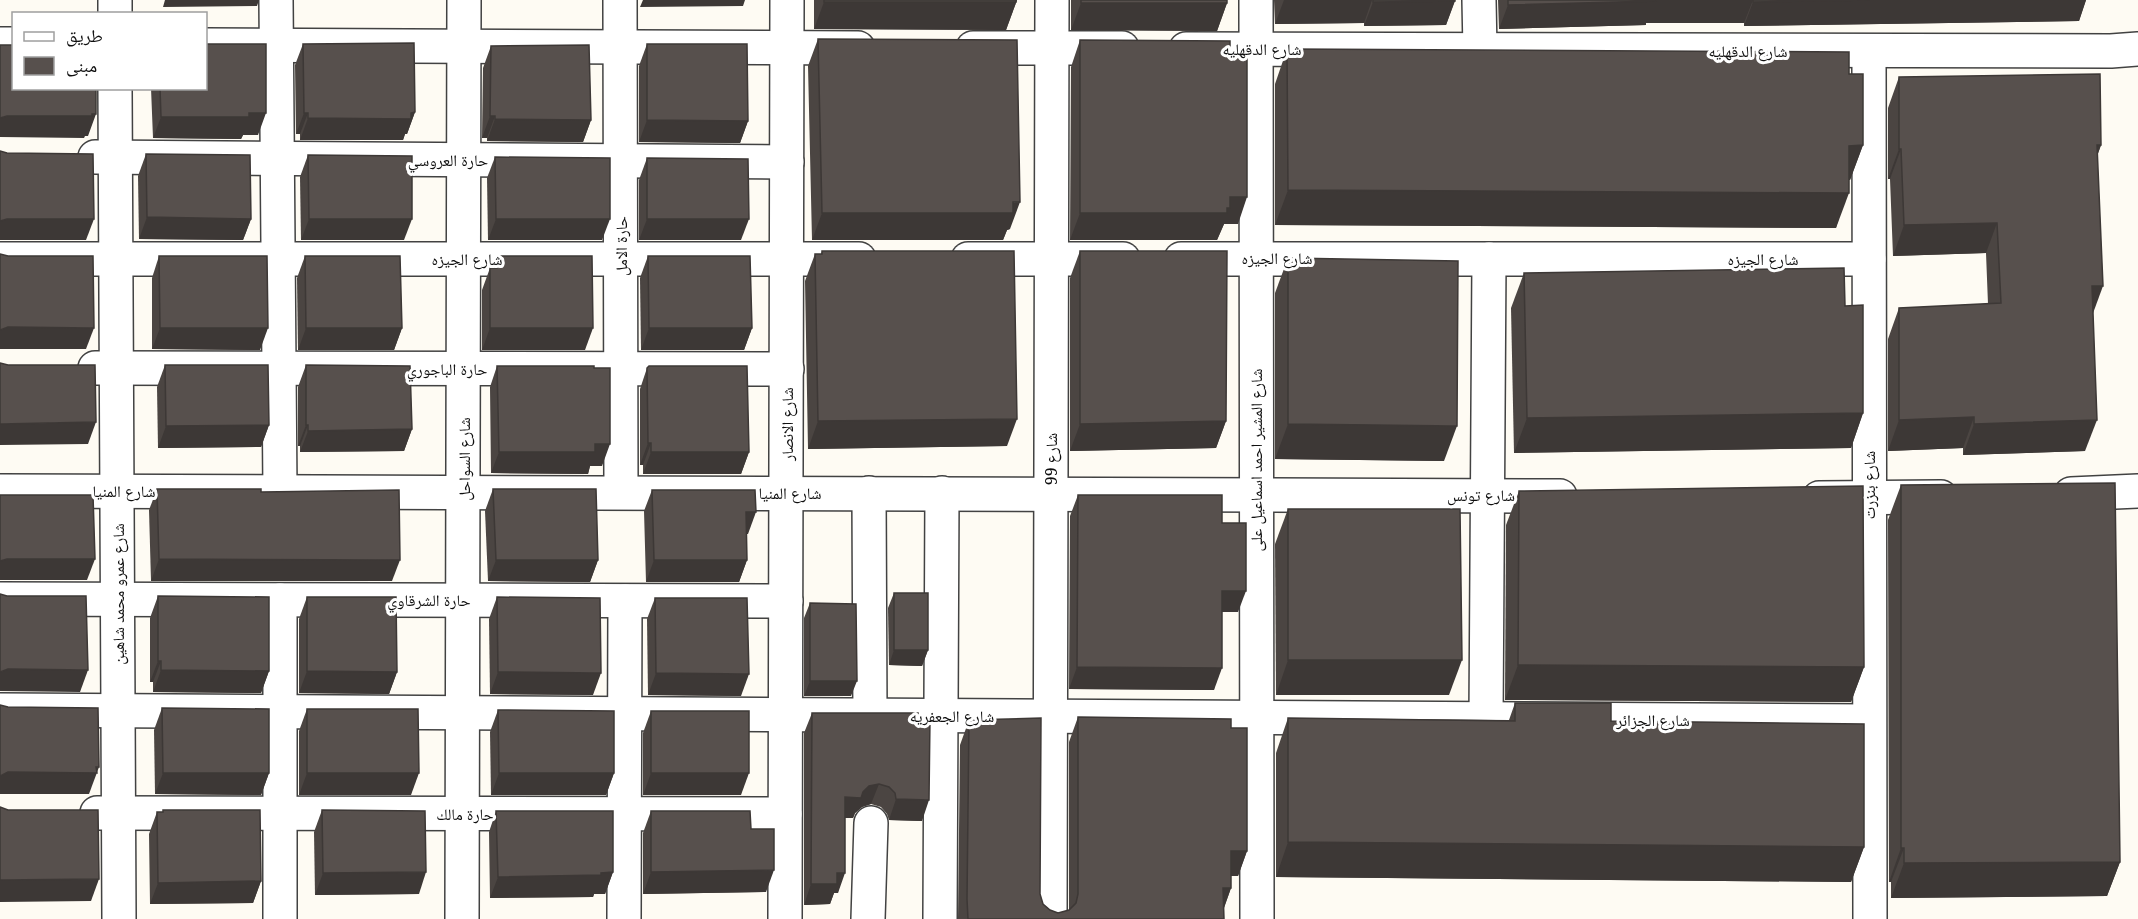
<svg xmlns="http://www.w3.org/2000/svg" width="2138" height="919" font-family="'Noto Serif','Noto Naskh Arabic',serif">
<style>
.lines{fill:none;stroke-linecap:round;stroke-linejoin:round}
.minor-casing{stroke:#424242;stroke-width:36}
.minor{stroke:#fff;stroke-width:33}
.wall{fill:#4b4542}
.shaded-wall{fill:#3d3836}
.building{fill:#57504d;stroke:#3d3836;stroke-width:1.5}
.labels{text-anchor:middle;dominant-baseline:central;stroke-width:6;stroke-linejoin:round;paint-order:stroke}
.street-label{font-size:16px;fill:#0f0f0f;stroke:#fff}
</style>
<rect width="100%" height="100%" fill="#fefbf3"/>
<g class="lines">
<defs>
<g id="minor">
<path d="M 115,0 L 115,14"/>
<path d="M 276,0 L 280,491"/>
<path d="M 620,0 L 621,492"/>
<path d="M 1256,0 L 1257,919"/>
<path d="M 1479,0 L 1480,50"/>
<path d="M 0,44 L 14,44"/>
<path d="M 206,45 L 858,48"/>
<path d="M 973,48 L 1122,48"/>
<path d="M 1186,49 L 2111,51 L 2138,49"/>
<path d="M 1869,52 L 1870,919"/>
<path d="M 115,88 L 119,919"/>
<path d="M 95,157 L 787,162"/>
<path d="M 0,259 L 859,259"/>
<path d="M 968,259 L 1123,259"/>
<path d="M 1181,259 L 1869,259"/>
<path d="M 95,368 L 787,369"/>
<path d="M 0,491 L 1560,496"/>
<path d="M 869,493 L 870,715"/>
<path d="M 2071,494 L 2138,491"/>
<path d="M 1819,498 L 1941,497"/>
<path d="M 0,599 L 786,601"/>
<path d="M 280,600 L 280,919"/>
<path d="M 0,710 L 1869,721"/>
<path d="M 1486,720 L 1489,259"/>
<path d="M 97,813 L 785,814"/>
<path d="M 462,919 L 464,0"/>
<path d="M 624,919 L 625,601"/>
<path d="M 785,919 L 787,0"/>
<path d="M 868,919 L 871,823"/>
<path d="M 940,919 L 942,493"/>
<path d="M 1050,919 L 1052,0"/>
</g>
</defs>
<!-- minor casing -->
<use href="#minor" class="minor-casing"/>
<!-- minor -->
<use href="#minor" class="minor"/>
</g>
<!-- wall -->
<g class="wall">
<path d="M 814,0 L 1017,0 L 1006,30 L 814,29 Z"/>
<path d="M 1071,0 L 1227,0 L 1227,3 L 1217,31 L 1071,30 Z"/>
<path d="M 1274,0 L 1455,0 L 1446,25 L 1364,26 L 1364,23 L 1275,24 Z"/>
<path d="M 1498,0 L 2086,0 L 2079,21 L 1744,26 L 1744,23 L 1646,23 L 1646,25 L 1499,29 Z"/>
<path d="M 818,39 L 1010,229 L 1007,230 L 1003,240 L 812,240 L 808,66 Z"/>
<path d="M 1080,40 L 1230,57 L 1238,224 L 1224,224 L 1217,240 L 1070,240 L 1071,67 Z"/>
<path d="M 303,44 L 415,112 L 407,134 L 405,134 L 403,140 L 300,140 L 300,134 L 296,134 L 295,65 Z"/>
<path d="M 647,44 L 748,121 L 740,143 L 639,142 L 639,66 Z"/>
<path d="M 491,46 L 591,120 L 583,142 L 487,141 L 487,138 L 482,138 L 483,68 Z"/>
<path d="M 1287,49 L 1849,74 L 1863,145 L 1850,180 L 1849,180 L 1836,228 L 1275,225 L 1275,84 Z"/>
<path d="M 1899,77 L 2101,145 L 2097,156 L 2093,315 L 2085,451 L 1963,455 L 1963,448 L 1888,451 L 1888,339 L 1899,308 L 1988,304 L 1986,253 L 1893,256 L 1890,179 L 1888,179 L 1888,108 Z"/>
<path d="M 151,88 L 206,88 L 258,135 L 243,135 L 241,139 L 153,138 Z"/>
<path d="M 146,154 L 251,219 L 243,240 L 139,239 L 138,176 Z"/>
<path d="M 308,155 L 404,240 L 301,240 L 300,177 Z"/>
<path d="M 495,157 L 602,240 L 488,240 L 487,178 Z"/>
<path d="M 647,158 L 741,240 L 639,240 L 639,180 Z"/>
<path d="M 822,251 L 1007,446 L 808,449 L 805,281 L 815,254 L 821,254 Z"/>
<path d="M 1080,251 L 1226,421 L 1216,448 L 1070,451 L 1070,278 Z"/>
<path d="M 159,256 L 260,350 L 152,349 L 152,278 Z"/>
<path d="M 305,256 L 402,328 L 394,350 L 298,350 L 297,278 Z"/>
<path d="M 497,256 L 585,350 L 482,350 L 482,290 L 490,268 L 493,268 Z"/>
<path d="M 648,256 L 752,328 L 744,350 L 641,350 L 640,278 Z"/>
<path d="M 1288,258 L 1444,461 L 1275,459 L 1275,293 Z"/>
<path d="M 1524,273 L 1845,306 L 1863,413 L 1851,448 L 1514,453 L 1511,308 Z"/>
<path d="M 165,365 L 269,425 L 261,447 L 158,448 L 157,387 Z"/>
<path d="M 306,365 L 412,429 L 404,451 L 300,452 L 300,446 L 298,446 L 298,387 Z"/>
<path d="M 497,366 L 602,466 L 590,466 L 588,474 L 491,473 L 490,387 Z"/>
<path d="M 647,368 L 749,452 L 741,474 L 643,474 L 643,465 L 640,465 L 640,389 Z"/>
<path d="M 1901,485 L 2120,862 L 2107,896 L 1891,898 L 1891,882 L 1889,882 L 1888,520 Z"/>
<path d="M 157,489 L 392,581 L 151,581 L 149,510 Z"/>
<path d="M 493,489 L 598,560 L 590,582 L 488,581 L 485,511 Z"/>
<path d="M 652,490 L 748,534 L 746,534 L 747,560 L 739,582 L 646,582 L 644,511 Z"/>
<path d="M 1519,491 L 1864,667 L 1851,702 L 1505,700 L 1506,525 Z"/>
<path d="M 1078,495 L 1222,523 L 1238,612 L 1222,612 L 1214,690 L 1069,689 L 1070,516 Z"/>
<path d="M 1288,509 L 1449,695 L 1276,695 L 1275,544 Z"/>
<path d="M 894,593 L 928,650 L 922,666 L 889,665 L 888,608 Z"/>
<path d="M 158,596 L 269,671 L 261,693 L 153,692 L 153,682 L 150,682 L 150,618 Z"/>
<path d="M 307,597 L 397,672 L 389,694 L 299,693 L 299,619 Z"/>
<path d="M 497,597 L 593,695 L 490,694 L 489,619 Z"/>
<path d="M 655,598 L 741,696 L 648,695 L 647,619 Z"/>
<path d="M 810,603 L 851,696 L 804,696 L 804,618 Z"/>
<path d="M 1515,703 L 1611,721 L 1864,847 L 1851,882 L 1276,877 L 1276,753 L 1288,718 L 1509,720 Z"/>
<path d="M 162,708 L 269,773 L 261,795 L 155,794 L 154,730 Z"/>
<path d="M 307,709 L 411,795 L 299,795 L 299,731 Z"/>
<path d="M 498,710 L 614,773 L 606,795 L 491,795 L 490,732 Z"/>
<path d="M 651,711 L 741,795 L 643,795 L 643,733 Z"/>
<path d="M 812,713 L 918,717 L 922,821 L 889,820 L 887,814 L 881,807 L 871,804 L 862,807 L 855,813 L 853,818 L 845,818 L 838,893 L 834,893 L 830,904 L 804,905 L 804,733 Z"/>
<path d="M 1078,717 L 1231,728 L 1247,851 L 1238,876 L 1231,876 L 1231,888 L 1224,908 L 1224,919 L 958,919 L 960,745 L 969,720 L 1040,894 L 1043,904 L 1050,910 L 1058,913 L 1069,910 L 1069,742 Z"/>
<path d="M 163,810 L 261,881 L 253,903 L 150,904 L 149,834 L 157,812 L 163,812 Z"/>
<path d="M 322,810 L 419,894 L 315,895 L 314,832 Z"/>
<path d="M 496,811 L 613,872 L 605,894 L 594,894 L 593,897 L 490,898 L 489,832 Z"/>
<path d="M 651,811 L 751,829 L 766,892 L 643,894 L 643,833 Z"/>
</g>
<!-- shaded-wall -->
<g class="shaded-wall">
<path d="M 165,0 L 259,0 L 257,6 L 163,7 Z"/>
<path d="M 643,0 L 745,0 L 743,6 L 640,7 Z"/>
<path d="M 1017,0 L 1006,30 L 814,29 L 824,2 Z"/>
<path d="M 1284,0 L 1372,0 L 1364,23 L 1275,24 Z"/>
<path d="M 1654,0 L 1753,0 L 1744,23 L 1646,23 L 1646,25 L 1499,29 L 1508,5 Z"/>
<path d="M 1870,0 L 2086,0 L 2079,21 L 1744,26 L 1753,2 Z"/>
<path d="M 1455,1 L 1446,25 L 1364,26 L 1373,2 Z"/>
<path d="M 1081,3 L 1227,3 L 1217,31 L 1071,30 Z"/>
<path d="M 415,112 L 407,134 L 405,134 L 403,140 L 300,140 L 308,118 Z"/>
<path d="M 249,113 L 266,113 L 258,135 L 243,135 L 241,139 L 153,138 L 161,117 Z"/>
<path d="M 304,113 L 308,113 L 300,134 L 296,134 Z"/>
<path d="M 96,114 L 88,136 L 85,136 L 84,138 L 0,137 L 0,118 L 7,116 Z"/>
<path d="M 490,116 L 495,116 L 487,138 L 482,138 Z"/>
<path d="M 495,119 L 591,120 L 583,142 L 487,141 Z"/>
<path d="M 647,120 L 748,121 L 740,143 L 639,142 Z"/>
<path d="M 1863,145 L 1850,180 L 1836,180 L 1849,146 Z"/>
<path d="M 2097,145 L 2101,145 L 2090,176 Z"/>
<path d="M 1899,149 L 1901,149 L 1890,179 L 1888,179 Z"/>
<path d="M 1288,190 L 1849,193 L 1836,228 L 1275,225 Z"/>
<path d="M 1230,197 L 1247,197 L 1238,224 L 1224,224 L 1217,240 L 1070,240 L 1080,213 Z"/>
<path d="M 1020,202 L 1010,229 L 1007,230 L 1003,240 L 812,240 L 822,213 Z"/>
<path d="M 147,217 L 251,219 L 243,240 L 139,239 Z"/>
<path d="M 7,219 L 94,219 L 86,240 L 0,240 L 0,221 Z"/>
<path d="M 309,219 L 412,219 L 404,240 L 301,240 Z"/>
<path d="M 496,219 L 610,219 L 602,240 L 488,240 Z"/>
<path d="M 647,219 L 749,219 L 741,240 L 639,240 Z"/>
<path d="M 1997,223 L 1986,253 L 1893,256 L 1904,225 Z"/>
<path d="M 2092,286 L 2103,286 L 2092,316 Z"/>
<path d="M 8,327 L 94,328 L 86,349 L 0,349 L 0,330 Z"/>
<path d="M 160,328 L 268,328 L 260,350 L 152,349 Z"/>
<path d="M 306,328 L 402,328 L 394,350 L 298,350 Z"/>
<path d="M 490,328 L 593,328 L 585,350 L 482,350 Z"/>
<path d="M 649,328 L 752,328 L 744,350 L 641,350 Z"/>
<path d="M 1863,413 L 1851,448 L 1514,453 L 1527,418 Z"/>
<path d="M 1974,417 L 1963,448 L 1888,451 L 1899,420 Z"/>
<path d="M 1017,419 L 1007,446 L 808,449 L 818,421 Z"/>
<path d="M 2097,420 L 2085,451 L 1963,455 L 1974,424 Z"/>
<path d="M 1226,421 L 1216,448 L 1070,451 L 1080,424 Z"/>
<path d="M 96,422 L 88,444 L 0,445 L 0,424 Z"/>
<path d="M 1288,424 L 1457,426 L 1444,461 L 1275,459 Z"/>
<path d="M 269,425 L 261,447 L 158,448 L 166,426 Z"/>
<path d="M 306,425 L 308,425 L 300,446 L 298,446 Z"/>
<path d="M 412,429 L 404,451 L 300,452 L 308,431 Z"/>
<path d="M 648,443 L 651,443 L 643,465 L 640,465 Z"/>
<path d="M 595,444 L 610,444 L 602,466 L 590,466 L 588,474 L 491,473 L 499,452 Z"/>
<path d="M 651,452 L 749,452 L 741,474 L 643,474 Z"/>
<path d="M 746,512 L 756,512 L 748,534 L 738,534 Z"/>
<path d="M 7,559 L 95,559 L 87,580 L 0,580 L 0,561 Z"/>
<path d="M 159,559 L 400,560 L 392,581 L 151,581 Z"/>
<path d="M 496,560 L 598,560 L 590,582 L 488,581 Z"/>
<path d="M 654,560 L 747,560 L 739,582 L 646,582 Z"/>
<path d="M 1222,591 L 1246,591 L 1238,612 L 1214,612 Z"/>
<path d="M 894,650 L 928,650 L 922,666 L 889,665 Z"/>
<path d="M 1288,660 L 1462,660 L 1449,695 L 1276,695 Z"/>
<path d="M 158,661 L 161,661 L 153,682 L 150,682 Z"/>
<path d="M 1518,665 L 1864,667 L 1851,702 L 1505,700 Z"/>
<path d="M 1077,667 L 1222,668 L 1214,690 L 1069,689 Z"/>
<path d="M 8,669 L 88,670 L 80,692 L 0,691 L 0,672 Z"/>
<path d="M 161,670 L 269,671 L 261,693 L 153,692 Z"/>
<path d="M 307,671 L 397,672 L 389,694 L 299,693 Z"/>
<path d="M 498,672 L 601,673 L 593,695 L 490,694 Z"/>
<path d="M 656,673 L 749,674 L 741,696 L 648,695 Z"/>
<path d="M 810,681 L 857,681 L 851,696 L 804,696 Z"/>
<path d="M 99,767 L 89,794 L 0,794 L 0,776 L 8,772 Z"/>
<path d="M 163,773 L 269,773 L 261,795 L 155,794 Z"/>
<path d="M 307,773 L 419,773 L 411,795 L 299,795 Z"/>
<path d="M 499,773 L 614,773 L 606,795 L 491,795 Z"/>
<path d="M 651,773 L 749,773 L 741,795 L 643,795 Z"/>
<path d="M 879,784 L 871,804 L 862,807 L 855,813 L 853,818 L 838,818 L 845,797 L 863,792 L 869,786 Z"/>
<path d="M 896,799 L 929,800 L 922,821 L 889,820 Z"/>
<path d="M 1288,842 L 1864,847 L 1851,882 L 1276,877 Z"/>
<path d="M 1901,848 L 1904,848 L 1891,882 L 1889,882 Z"/>
<path d="M 1231,851 L 1247,851 L 1238,876 L 1222,876 Z"/>
<path d="M 2120,862 L 2107,896 L 1891,898 L 1904,863 Z"/>
<path d="M 774,870 L 766,892 L 643,894 L 651,872 Z"/>
<path d="M 426,872 L 419,894 L 315,895 L 323,873 Z"/>
<path d="M 613,872 L 605,894 L 594,894 L 593,897 L 490,898 L 498,877 Z"/>
<path d="M 837,873 L 845,873 L 838,893 L 834,893 L 830,904 L 804,905 L 811,884 Z"/>
<path d="M 99,879 L 91,901 L 0,902 L 0,880 Z"/>
<path d="M 261,881 L 253,903 L 150,904 L 158,883 Z"/>
<path d="M 1223,888 L 1231,888 L 1222,913 Z"/>
</g>
<!-- building -->
<g class="building">
<rect x="824" y="0" width="192" height="2"/>
<rect x="1081" y="0" width="146" height="3"/>
<path d="M 1373,0 L 1455,0 L 1455,1 L 1373,2 Z"/>
<path d="M 1508,0 L 1654,0 L 1655,1 L 1508,5 Z"/>
<path d="M 1753,0 L 1870,0 L 1753,2 Z"/>
<path d="M 818,39 L 1017,40 L 1020,202 L 1013,202 L 1013,213 L 822,213 Z"/>
<path d="M 1080,40 L 1230,41 L 1230,57 L 1247,57 L 1247,197 L 1230,197 L 1230,208 L 1227,208 L 1227,213 L 1080,213 Z"/>
<path d="M 414,43 L 415,112 L 411,113 L 411,119 L 308,118 L 308,113 L 304,113 L 303,44 Z"/>
<path d="M 206,44 L 266,44 L 266,113 L 249,113 L 249,117 L 161,117 L 160,88 L 206,88 Z"/>
<path d="M 647,44 L 747,44 L 748,121 L 647,120 Z"/>
<path d="M 0,45 L 14,45 L 14,88 L 96,88 L 96,114 L 92,114 L 92,116 L 7,116 L 0,118 Z"/>
<path d="M 589,45 L 591,120 L 495,119 L 495,116 L 490,116 L 491,46 Z"/>
<path d="M 1287,49 L 1849,52 L 1849,74 L 1863,74 L 1863,145 L 1849,146 L 1849,193 L 1288,190 Z"/>
<path d="M 2100,74 L 2101,145 L 2097,145 L 2103,286 L 2092,286 L 2097,420 L 1974,424 L 1974,417 L 1899,420 L 1899,308 L 2001,303 L 1997,223 L 1904,225 L 1901,149 L 1899,149 L 1899,77 Z"/>
<path d="M 0,151 L 7,153 L 93,154 L 94,219 L 7,219 L 0,221 Z"/>
<path d="M 146,154 L 250,155 L 251,219 L 147,217 Z"/>
<path d="M 308,155 L 412,156 L 412,219 L 309,219 Z"/>
<path d="M 495,157 L 610,158 L 610,219 L 496,219 Z"/>
<path d="M 647,158 L 748,159 L 749,219 L 647,219 Z"/>
<path d="M 822,251 L 1014,251 L 1017,419 L 818,421 L 815,254 L 822,254 Z"/>
<path d="M 1080,251 L 1227,251 L 1226,421 L 1080,424 Z"/>
<path d="M 0,254 L 8,256 L 93,256 L 94,328 L 8,327 L 0,330 Z"/>
<path d="M 159,256 L 267,256 L 268,328 L 160,328 Z"/>
<path d="M 305,256 L 400,256 L 402,328 L 306,328 Z"/>
<path d="M 497,256 L 592,256 L 593,328 L 490,328 L 490,268 L 497,268 Z"/>
<path d="M 648,256 L 750,256 L 752,328 L 649,328 Z"/>
<path d="M 1288,258 L 1458,261 L 1457,426 L 1288,424 Z"/>
<path d="M 1844,268 L 1845,306 L 1863,305 L 1863,413 L 1527,418 L 1524,273 Z"/>
<path d="M 0,363 L 8,365 L 95,365 L 96,422 L 0,424 Z"/>
<path d="M 165,365 L 268,365 L 269,425 L 166,426 Z"/>
<path d="M 306,365 L 410,366 L 412,429 L 308,431 L 308,425 L 306,425 Z"/>
<path d="M 497,366 L 594,366 L 594,368 L 610,368 L 610,444 L 595,444 L 595,452 L 499,452 Z"/>
<path d="M 649,366 L 747,366 L 749,452 L 651,452 L 651,443 L 648,443 L 647,368 Z"/>
<path d="M 2115,483 L 2120,862 L 1904,863 L 1904,848 L 1901,848 L 1901,485 Z"/>
<path d="M 1863,486 L 1864,667 L 1518,665 L 1519,491 Z"/>
<path d="M 157,489 L 261,489 L 261,492 L 399,490 L 400,560 L 159,559 Z"/>
<path d="M 493,489 L 596,489 L 598,560 L 496,560 Z"/>
<path d="M 652,490 L 755,490 L 756,512 L 746,512 L 747,560 L 654,560 Z"/>
<path d="M 0,495 L 93,495 L 95,559 L 7,559 L 0,561 Z"/>
<path d="M 1078,495 L 1222,495 L 1222,523 L 1246,523 L 1246,591 L 1222,591 L 1222,668 L 1077,667 Z"/>
<path d="M 1288,509 L 1460,509 L 1462,660 L 1288,660 Z"/>
<rect x="894" y="593" width="34" height="57"/>
<path d="M 0,594 L 7,596 L 86,596 L 88,670 L 8,669 L 0,672 Z"/>
<path d="M 158,596 L 269,597 L 269,671 L 161,670 L 161,661 L 158,661 Z"/>
<path d="M 307,597 L 396,597 L 397,672 L 307,671 Z"/>
<path d="M 497,597 L 600,598 L 601,673 L 498,672 Z"/>
<path d="M 655,598 L 747,598 L 749,674 L 656,673 Z"/>
<path d="M 810,603 L 856,604 L 857,681 L 810,681 Z"/>
<path d="M 1515,703 L 1611,703 L 1611,721 L 1864,724 L 1864,847 L 1288,842 L 1288,718 L 1515,721 Z"/>
<path d="M 0,705 L 8,707 L 98,708 L 99,767 L 96,767 L 97,773 L 8,772 L 0,776 Z"/>
<path d="M 162,708 L 269,709 L 269,773 L 163,773 Z"/>
<path d="M 307,709 L 418,709 L 419,773 L 307,773 Z"/>
<path d="M 498,710 L 614,711 L 614,773 L 499,773 Z"/>
<rect x="651" y="711" width="98" height="62"/>
<path d="M 812,713 L 918,713 L 918,717 L 930,718 L 929,800 L 896,799 L 895,793 L 889,787 L 879,784 L 869,786 L 863,792 L 861,798 L 845,797 L 845,873 L 837,873 L 837,884 L 811,884 Z"/>
<path d="M 1078,717 L 1231,719 L 1231,728 L 1247,728 L 1247,851 L 1231,851 L 1231,888 L 1223,888 L 1224,919 L 968,919 L 967,899 L 969,720 L 1041,718 L 1040,894 L 1043,904 L 1050,910 L 1058,913 L 1069,910 L 1076,903 L 1078,894 Z"/>
<path d="M 0,807 L 8,810 L 98,810 L 99,879 L 0,880 Z"/>
<path d="M 163,810 L 260,810 L 261,881 L 158,883 L 157,812 L 163,812 Z"/>
<path d="M 322,810 L 425,811 L 426,872 L 323,873 Z"/>
<path d="M 496,811 L 613,811 L 613,872 L 601,873 L 601,875 L 498,877 Z"/>
<path d="M 651,811 L 750,811 L 751,829 L 774,829 L 774,870 L 651,872 Z"/>
</g>
<g class="labels">
<!-- street labels -->
<g class="street-label">
<text x="1262" y="49">شارع الدقهليه</text>
<text x="1748" y="51">شارع الدقهليه</text>
<text x="448" y="160">حارة العروسي</text>
<text transform="translate(621 246) rotate(-90)">حارة الامل</text>
<text x="1277" y="258">شارع الجيزه</text>
<text x="467" y="259">شارع الجيزه</text>
<text x="1763" y="259">شارع الجيزه</text>
<text x="447" y="369">حارة الباجوري</text>
<text transform="translate(787 424) rotate(-90)">شارع الانصار</text>
<text transform="translate(464 459) rotate(-90)">شارع السواحل</text>
<text transform="translate(1051 459) rotate(-90)">شارع 99</text>
<text transform="translate(1256 460) rotate(-90)">شارع المشير احمد اسماعيل على</text>
<text transform="translate(1869 485) rotate(-90)">شارع بنزرت</text>
<text x="124" y="491">شارع المنيا</text>
<text x="790" y="493">شارع المنيا</text>
<text x="1481" y="495">شارع تونس</text>
<text transform="translate(118 594) rotate(-90)">شارع عمرو محمد شاهين</text>
<text x="429" y="600">حارة الشرقاوي</text>
<text x="952" y="716">شارع الجعفريه</text>
<text x="1653" y="720">شارع الجزائر</text>
<text x="465" y="814">حارة مالك</text>
</g>
</g>
<!-- legend -->
<rect x="12" y="12" width="195" height="78" fill="#ffffff" stroke="#9f9f9f" stroke-width="1.5"/>
<rect x="24" y="32" width="30" height="9" fill="#ffffff" stroke="#9f9f9f" stroke-width="1.5"/>
<text x="66" y="42" font-size="18" fill="#0f0f0f">طريق</text>
<rect x="24" y="57" width="30" height="18" fill="#57504d" stroke="#9f9f9f" stroke-width="1.5"/>
<text x="66" y="72" font-size="18" fill="#0f0f0f">مبنى</text>
</svg>
